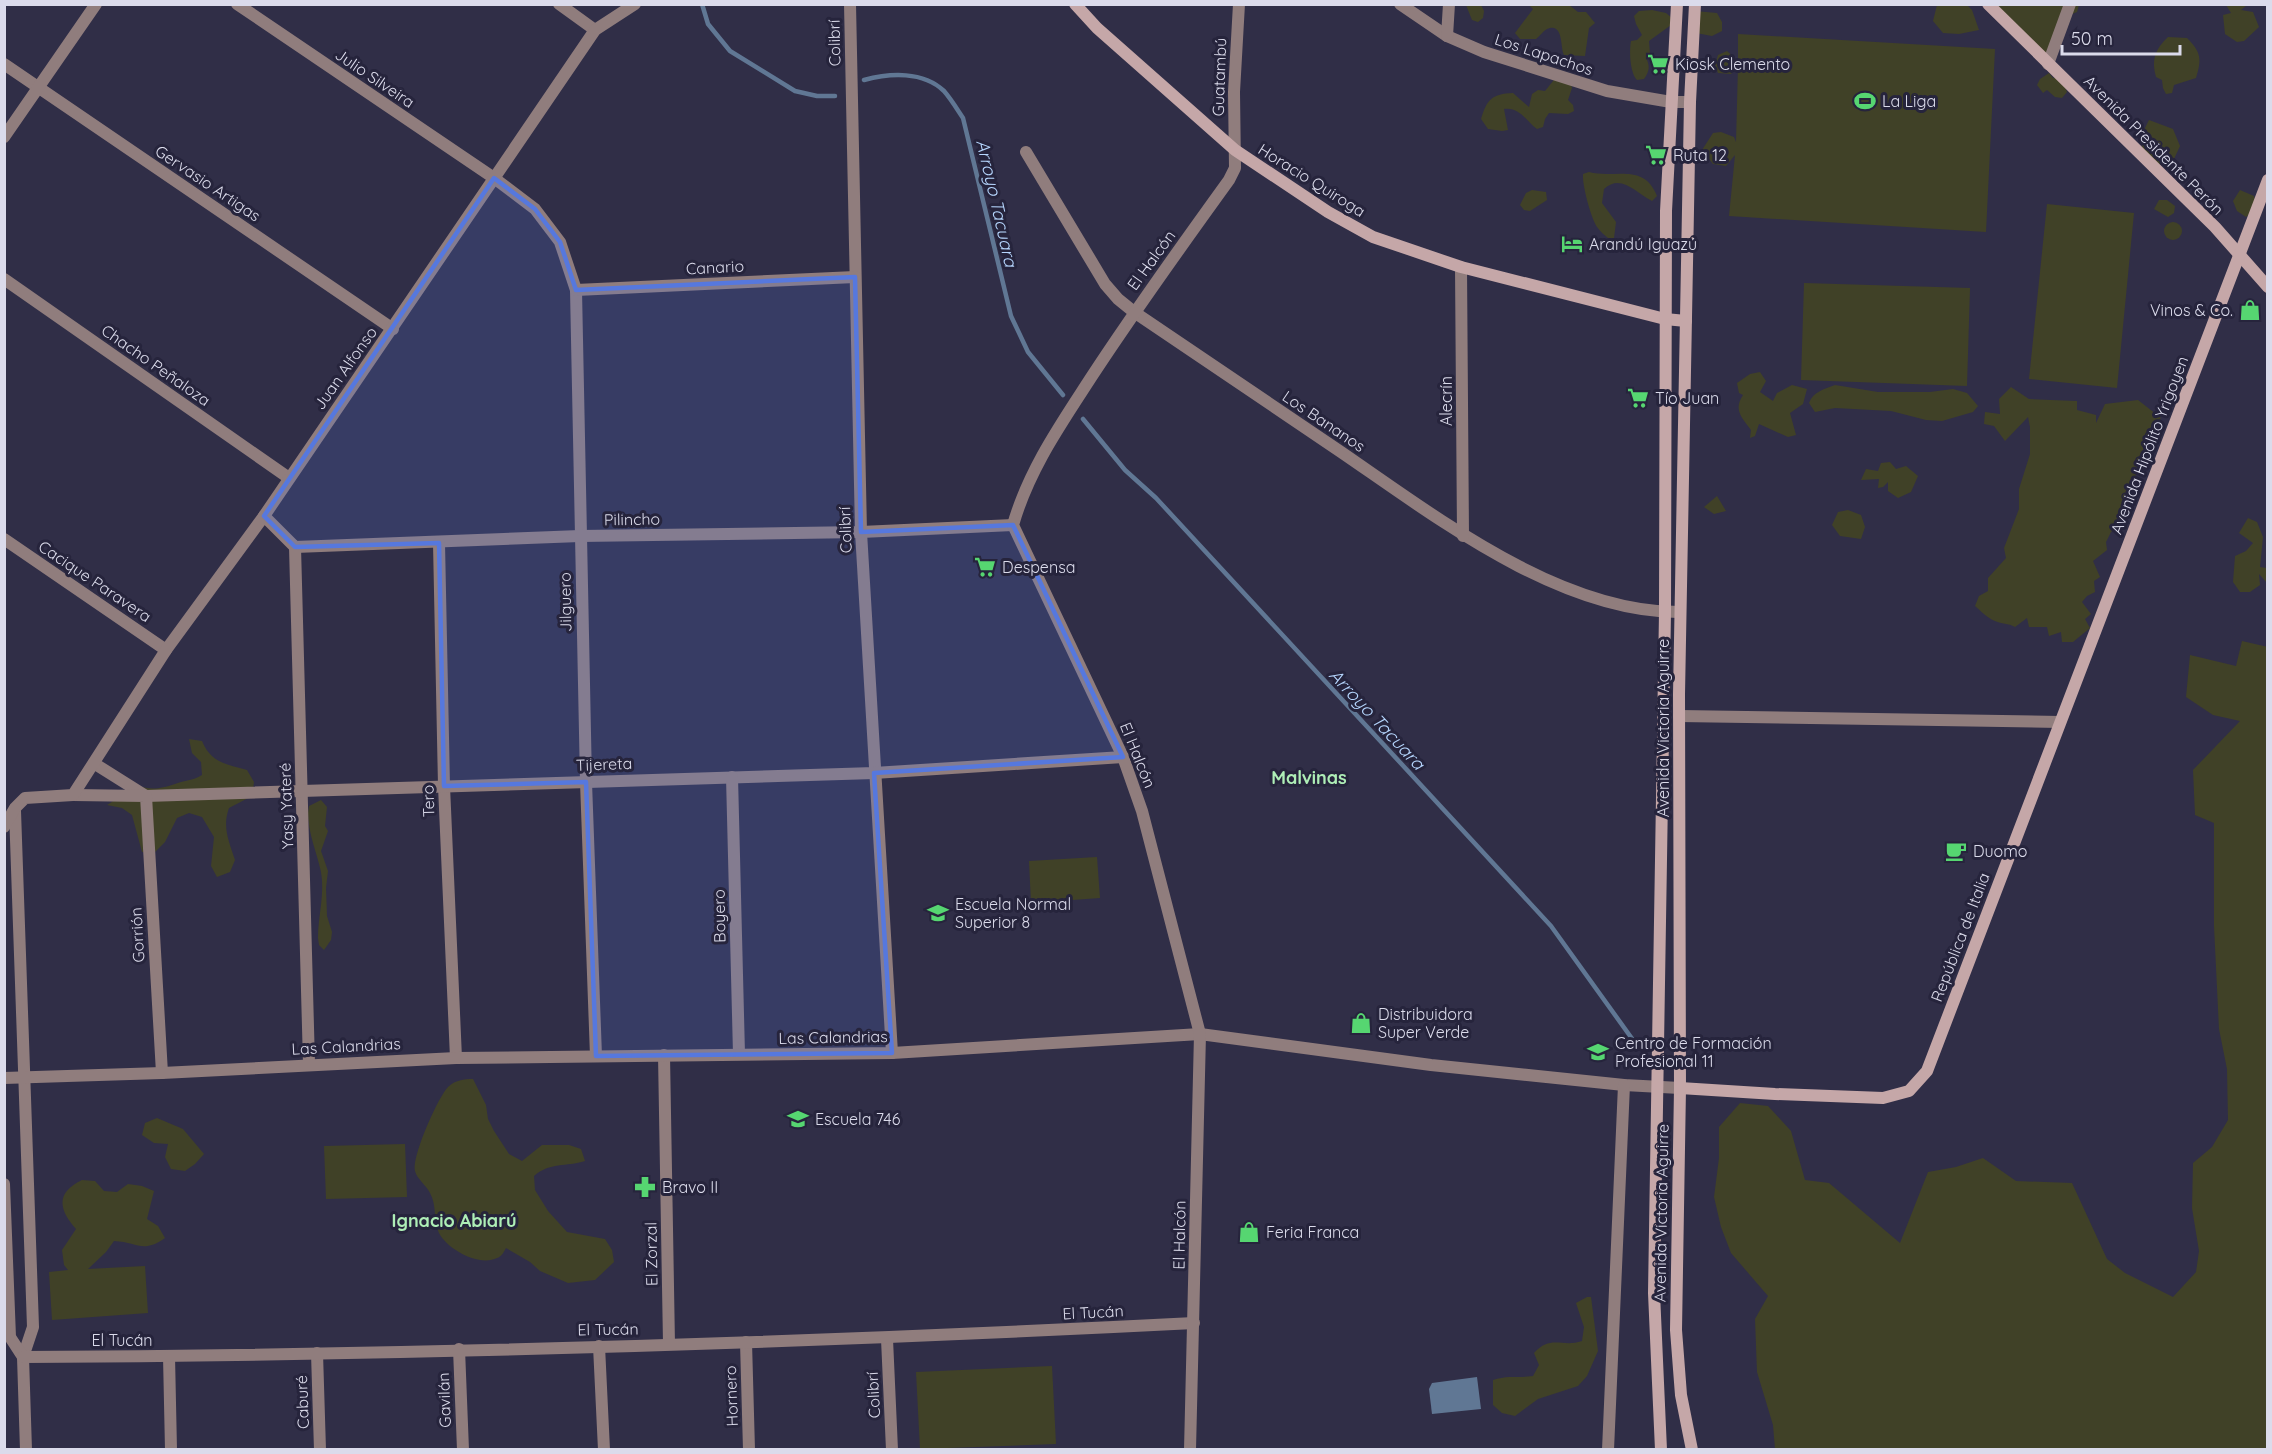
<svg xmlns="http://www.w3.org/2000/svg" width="2272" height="1454" font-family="Quicksand,sans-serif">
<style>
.green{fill:#404127}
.water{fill:#607794}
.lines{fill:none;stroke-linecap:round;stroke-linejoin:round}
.stream{stroke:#607794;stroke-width:4.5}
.minor{stroke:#907d7d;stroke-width:12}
.secondary{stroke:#c5a7a8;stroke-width:12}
.marked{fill:#5678de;fill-opacity:0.2;stroke:#5678de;stroke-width:4.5;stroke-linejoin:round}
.labels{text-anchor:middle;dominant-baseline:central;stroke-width:6;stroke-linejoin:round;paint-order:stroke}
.street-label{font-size:16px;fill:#dbdbeb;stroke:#26243c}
.poi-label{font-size:16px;fill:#dbdbeb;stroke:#26243c;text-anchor:start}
.water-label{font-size:18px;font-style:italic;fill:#b6d6fe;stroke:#26243c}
.neighbourhood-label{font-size:18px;font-weight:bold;fill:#aeeeb6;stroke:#26243c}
</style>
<rect width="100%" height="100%" fill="#302e47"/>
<!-- green -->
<g class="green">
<path d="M 1466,5 L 1481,5 L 1484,11 L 1483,18 L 1478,22 L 1472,20 Z"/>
<path d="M 1529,5 L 1569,5 L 1578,12 L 1586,12 L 1595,23 L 1589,28 L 1585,56 L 1564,55 C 1560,48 1564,22 1547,29 C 1543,31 1540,36 1536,39 L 1520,39 L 1515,33 L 1533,9 Z"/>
<path d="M 1937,5 L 1967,5 L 1972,10 L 1979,30 L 1959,34 L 1943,33 L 1933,21 Z"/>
<path d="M 1988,5 L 2079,5 L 2077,12 L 2065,17 L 2048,64 Z"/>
<path d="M 2226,5 L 2247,5 L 2241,10 L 2253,12 L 2259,27 L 2244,41 L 2237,42 L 2225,34 L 2223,15 L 2231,13 Z"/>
<path d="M 1652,10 L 1666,13 L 1672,18 L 1671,25 L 1649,41 L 1650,54 L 1647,60 C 1650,67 1649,72 1644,79 L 1637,80 C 1630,73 1629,51 1631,41 L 1637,40 L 1642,35 L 1636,24 L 1634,16 L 1639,11 Z"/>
<path d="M 1695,11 L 1717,13 L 1722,22 L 1722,31 L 1712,36 L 1696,33 Z"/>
<path d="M 1738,34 L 1995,49 L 1986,232 L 1729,216 L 1735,155 L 1726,166 L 1713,164 L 1702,150 L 1713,133 L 1721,132 L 1734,137 L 1736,142 L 1738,66 L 1731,74 L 1718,73 L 1715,65 L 1718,55 L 1727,51 L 1738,61 Z"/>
<path d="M 2168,37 L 2187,38 C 2201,52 2202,59 2196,78 L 2174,85 L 2172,93 L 2166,94 L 2163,88 L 2162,80 L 2156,77 C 2151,60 2155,49 2168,37 Z"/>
<path d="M 2049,73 L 2053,78 L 2060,76 L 2067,92 L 2062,98 L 2055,97 L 2047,90 L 2043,93 L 2037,85 L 2040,79 Z"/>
<path d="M 1557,76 L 1570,80 L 1572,88 L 1568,100 L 1573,105 L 1574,111 L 1568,114 L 1549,113 L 1545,119 L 1543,127 L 1537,129 C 1526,121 1520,107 1504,109 L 1508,130 L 1502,131 L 1488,129 L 1481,119 C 1487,99 1492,94 1513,93 L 1529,107 L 1532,94 L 1538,90 L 1545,91 Z"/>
<path d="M 2149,120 L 2173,129 L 2180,146 L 2174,159 L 2158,165 L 2143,153 L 2141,136 Z"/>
<path d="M 1589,172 C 1614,179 1644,162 1657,196 L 1652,201 C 1636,193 1621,173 1604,189 L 1602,203 L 1616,222 L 1614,238 L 1608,238 C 1604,235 1600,231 1597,227 C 1591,218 1582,185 1583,174 Z"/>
<path d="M 1532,190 L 1546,192 L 1547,200 L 1530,211 L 1524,210 L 1520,205 L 1526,193 Z"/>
<path d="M 2240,190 L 2254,196 L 2257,208 L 2246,217 L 2237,211 L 2233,201 Z"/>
<path d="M 2159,200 L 2167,200 L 2175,206 L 2174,213 L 2168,217 L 2154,209 Z"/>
<path d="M 2047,204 L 2134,213 L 2117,388 L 2029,379 Z"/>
<circle cx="2173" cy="231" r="9"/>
<path d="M 1804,283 L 1970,288 L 1967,386 L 1801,380 Z"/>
<path d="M 1760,372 L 1766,381 L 1760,392 L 1773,401 L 1777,393 L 1792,385 L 1807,389 L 1803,404 L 1790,413 L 1796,435 L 1788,437 L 1759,424 L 1755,436 L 1750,438 L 1751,430 C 1742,418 1733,410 1743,395 L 1739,393 L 1737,383 L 1750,374 Z"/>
<path d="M 1835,385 L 1878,392 L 1930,392 L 1953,389 L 1967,393 L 1978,406 L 1973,412 L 1942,421 L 1926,420 L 1891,411 L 1835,408 L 1815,412 L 1809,403 C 1813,392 1824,389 1835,385 Z"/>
<path d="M 2011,387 L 2029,399 L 2077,401 L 2077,410 L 2096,415 L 2096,423 L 2105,404 L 2138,400 L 2161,418 L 2152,426 L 2150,451 L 2144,456 L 2149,467 L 2137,472 L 2119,515 L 2118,527 L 2111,532 L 2106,542 L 2107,550 L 2093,561 L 2100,577 L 2094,581 L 2095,592 L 2087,596 L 2082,602 L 2091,614 L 2085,619 L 2090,628 L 2073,642 L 2062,642 L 2061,632 L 2049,636 L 2047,627 L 2029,627 L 2027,618 L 2015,627 C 2008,623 2002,624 1995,621 C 1987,618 1981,611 1975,606 L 1979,596 L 1988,591 L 1988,578 L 2006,558 L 2004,548 L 2019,509 L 2019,489 L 2030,454 L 2030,427 L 2028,417 L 2005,441 L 1994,426 L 1984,424 L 1985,412 L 2000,414 L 1999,399 Z"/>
<path d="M 1890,462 L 1896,469 L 1906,466 L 1918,476 L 1911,492 L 1898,498 L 1888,491 L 1888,482 L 1883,487 L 1878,488 L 1879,479 L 1861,480 L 1866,469 L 1878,471 L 1881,463 Z"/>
<path d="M 1717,496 L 1726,511 L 1714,514 L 1704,507 Z"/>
<path d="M 1848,510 L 1861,515 L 1865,527 L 1861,539 L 1840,536 L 1832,525 L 1838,512 Z"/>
<path d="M 2248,518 L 2257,522 L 2263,537 L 2260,567 L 2267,568 L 2267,583 L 2259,574 L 2260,585 L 2250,592 L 2240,592 L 2233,582 L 2235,556 L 2246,551 L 2253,543 L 2239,533 Z"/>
<path d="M 2242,641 L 2268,647 L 2267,1449 L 1775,1449 L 1773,1425 L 1757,1372 L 1755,1319 L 1768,1296 L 1731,1253 L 1721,1227 L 1714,1197 L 1719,1158 L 1719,1127 L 1740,1103 L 1768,1106 L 1791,1131 L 1805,1180 L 1829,1183 L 1900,1243 L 1928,1172 L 1956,1167 L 1983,1158 L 2016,1181 L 2072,1183 L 2107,1259 L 2125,1273 L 2173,1297 L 2196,1272 L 2199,1251 L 2192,1208 L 2193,1163 L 2212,1147 L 2228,1120 L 2227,1069 L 2219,1029 L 2214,926 L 2214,823 L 2195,815 L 2193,770 L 2240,721 L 2213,715 L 2186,697 L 2190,655 L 2236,666 Z"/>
<path d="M 189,739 L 202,741 C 211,763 226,764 247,770 L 254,782 L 252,796 L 229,808 C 222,827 229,841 235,860 L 230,872 L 217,877 L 211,866 L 214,837 L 202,817 L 189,813 L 177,818 L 165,842 L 155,852 L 142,852 L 132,815 L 122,808 L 107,805 L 137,786 C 152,790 160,789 175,784 C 185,780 192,781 202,775 L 201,762 L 192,753 Z"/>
<path d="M 321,800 L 327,807 L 325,826 L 328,831 L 321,851 L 328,871 L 326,888 L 327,916 L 332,932 L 331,940 L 324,950 L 319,945 L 318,938 C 318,916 325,894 321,872 C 317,853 308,833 308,813 L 309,806 Z"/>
<path d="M 1097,857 L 1100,898 L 1031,903 L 1029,861 Z"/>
<path d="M 473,1079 L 486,1105 L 488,1119 L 494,1131 L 509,1154 L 522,1161 L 542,1145 L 569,1145 L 581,1149 L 585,1161 C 566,1167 550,1162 534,1176 L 535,1190 L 548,1211 L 567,1232 L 605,1239 L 612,1250 L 614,1262 L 595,1280 L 568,1283 L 540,1271 L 530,1262 L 506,1248 C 504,1252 501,1257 497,1258 C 479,1267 447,1249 439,1233 C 433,1220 437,1205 430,1193 C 426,1185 417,1179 415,1171 C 411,1158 438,1097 448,1087 C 455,1080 464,1079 473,1079 Z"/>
<path d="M 157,1118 L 183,1129 L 204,1154 L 195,1164 L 185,1171 L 171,1169 L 165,1157 L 168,1144 L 154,1143 L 142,1135 L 145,1123 Z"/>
<path d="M 405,1144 L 407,1197 L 326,1199 L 324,1146 Z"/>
<path d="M 82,1180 L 95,1181 L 104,1191 L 117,1192 L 128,1184 L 142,1186 L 154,1191 L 147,1219 L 158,1226 L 165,1238 C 142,1254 138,1242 114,1241 L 106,1252 L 88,1269 L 145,1266 L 148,1313 L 52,1320 L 49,1272 L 68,1270 L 64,1265 L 62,1250 L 76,1229 C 59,1210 55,1193 82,1180 Z"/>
<path d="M 1587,1297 L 1591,1297 L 1598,1351 L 1587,1376 L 1578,1386 L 1538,1399 L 1515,1416 L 1502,1413 L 1493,1405 L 1493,1380 C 1507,1375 1519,1378 1533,1376 L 1539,1365 L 1534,1353 C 1551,1334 1562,1348 1582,1341 L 1584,1327 L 1576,1303 Z"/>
<path d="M 1052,1366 L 1056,1444 L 920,1449 L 916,1372 Z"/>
</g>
<!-- water -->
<path class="water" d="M 1477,1377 L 1481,1409 L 1432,1414 L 1429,1389 L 1432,1383 Z"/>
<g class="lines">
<!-- stream -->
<g class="stream">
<path d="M 702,4 L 708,24 L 730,51 L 795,91 L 817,96 L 835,96"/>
<path d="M 864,80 C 890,73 923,71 944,91 C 951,99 957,109 963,118 L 1011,316 L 1028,352 L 1063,395"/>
<path d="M 1083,419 L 1125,470 L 1156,498 L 1551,926 L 1638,1047"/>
</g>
<!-- minor -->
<g class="minor">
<path d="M 237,4 L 494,178 L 535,209 L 560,242 L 576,290 L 586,782 L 596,1056"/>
<path d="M 559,4 L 595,30"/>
<path d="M 850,4 L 861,532 L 892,1053"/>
<path d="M 1400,4 L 1447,36 L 1484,52 L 1607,91 L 1671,102 L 1690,102"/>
<path d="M 1447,36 L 1449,4"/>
<path d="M 4,64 L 393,329"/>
<path d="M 2048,64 L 2070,4"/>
<path d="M 4,137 L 96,4"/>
<path d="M 1026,152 L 1105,284 L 1118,299 L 1134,312 C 1203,358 1272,405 1341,452 C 1436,517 1560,613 1680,612"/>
<path d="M 1461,267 L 1463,536"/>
<path d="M 4,279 L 289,478"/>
<path d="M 576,290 L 855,277"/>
<path d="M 264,516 L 295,547 L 580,536 L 861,532 L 1013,525"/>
<path d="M 4,539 L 166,650"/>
<path d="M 439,543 L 444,786 L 456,1058"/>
<path d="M 295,547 L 309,1064"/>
<path d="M 1679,716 L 2060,722"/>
<path d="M 95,764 L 146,796 L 874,773 L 1123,757"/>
<path d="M 732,777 L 739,1054"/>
<path d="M 73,795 L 146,796 L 162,1073"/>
<path d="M 15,811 L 33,1327 L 23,1357 L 26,1450"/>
<path d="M 4,827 L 15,808 L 25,798 L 73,795 L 166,650 L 264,516 L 595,30 L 635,4"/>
<path d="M 664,1055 L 669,1344"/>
<path d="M 4,1078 L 162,1073 L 456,1058 L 892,1053 L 1200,1034 L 1431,1065 L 1624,1085 L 1680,1088"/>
<path d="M 4,1184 L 10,1337 L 23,1357"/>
<path d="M 887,1339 L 892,1450"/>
<path d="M 746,1342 L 749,1450"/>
<path d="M 599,1346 L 604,1450"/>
<path d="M 459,1349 L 463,1450"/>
<path d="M 317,1353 L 320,1450"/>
<path d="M 169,1356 L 171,1450"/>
<path d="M 23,1357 C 413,1355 804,1343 1194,1323"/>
<path d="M 1190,1450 L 1200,1034 L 1142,811 L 1123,757 L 1013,525 C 1029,469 1061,424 1092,376 C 1136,309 1182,245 1229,180 L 1235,168 L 1234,92 L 1239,4"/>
<path d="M 1608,1450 L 1624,1085"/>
</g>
<!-- secondary -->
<g class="secondary">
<path d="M 1075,4 L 1097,28 L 1235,150 L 1328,212 L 1373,237 L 1461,267 L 1665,319 L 1686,321"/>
<path d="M 1988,4 L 2215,227 L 2268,287"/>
<path d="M 1680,1088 L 1775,1094 L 1883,1098 L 1909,1091 L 1927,1071 L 2268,180"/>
<path d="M 1661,1450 L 1654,1293 L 1665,612 L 1666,211 L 1677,4"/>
<path d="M 1692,1450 L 1681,1395 L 1676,1330 L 1680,1088 L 1679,694 L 1690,102 L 1695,4"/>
</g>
</g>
<!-- marked area -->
<path class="marked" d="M 494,178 L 535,209 L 560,242 L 576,290 L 855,277 L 861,532 L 1013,525 L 1123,757 L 874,773 L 892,1053 L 596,1056 L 586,782 L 444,786 L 439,543 L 295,547 L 264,516 Z"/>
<!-- icons -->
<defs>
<symbol id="supermarket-bare" viewBox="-9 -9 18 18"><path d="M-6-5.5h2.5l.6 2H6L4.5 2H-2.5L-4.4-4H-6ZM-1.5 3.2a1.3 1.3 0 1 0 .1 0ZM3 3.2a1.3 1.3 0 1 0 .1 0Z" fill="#56d671" stroke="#26243c" stroke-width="2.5" paint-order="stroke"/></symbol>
<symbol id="stadium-bare" viewBox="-9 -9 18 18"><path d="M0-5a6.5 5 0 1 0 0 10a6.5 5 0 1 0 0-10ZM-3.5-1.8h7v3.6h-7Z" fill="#56d671" stroke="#26243c" stroke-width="2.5" paint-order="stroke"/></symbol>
<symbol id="hotel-bare" viewBox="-9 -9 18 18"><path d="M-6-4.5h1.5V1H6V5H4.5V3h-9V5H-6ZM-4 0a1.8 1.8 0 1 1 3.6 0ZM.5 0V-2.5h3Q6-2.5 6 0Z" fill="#56d671" stroke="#26243c" stroke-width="2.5" paint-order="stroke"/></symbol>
<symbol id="shop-bare" viewBox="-9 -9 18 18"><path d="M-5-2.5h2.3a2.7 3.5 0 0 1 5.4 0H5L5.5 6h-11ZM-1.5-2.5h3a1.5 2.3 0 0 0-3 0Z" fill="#56d671" stroke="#26243c" stroke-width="2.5" paint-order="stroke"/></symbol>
<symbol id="cafe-bare" viewBox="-9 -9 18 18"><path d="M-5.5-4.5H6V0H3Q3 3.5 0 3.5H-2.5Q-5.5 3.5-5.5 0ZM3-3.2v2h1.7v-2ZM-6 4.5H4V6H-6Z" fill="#56d671" stroke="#26243c" stroke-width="2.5" paint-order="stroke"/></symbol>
<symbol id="school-bare" viewBox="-9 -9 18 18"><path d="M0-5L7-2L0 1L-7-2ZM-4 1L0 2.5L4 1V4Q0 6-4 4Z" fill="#56d671" stroke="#26243c" stroke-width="2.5" paint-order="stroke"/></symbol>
<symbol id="pharmacy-bare" viewBox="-9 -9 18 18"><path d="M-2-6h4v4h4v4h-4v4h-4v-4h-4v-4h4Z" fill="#56d671" stroke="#26243c" stroke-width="2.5" paint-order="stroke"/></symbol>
</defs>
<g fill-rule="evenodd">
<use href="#supermarket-bare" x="1643" y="49" width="30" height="30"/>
<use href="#stadium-bare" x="1850" y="86" width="30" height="30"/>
<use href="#supermarket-bare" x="1641" y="140" width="30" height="30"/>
<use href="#hotel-bare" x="1557" y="229" width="30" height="30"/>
<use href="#shop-bare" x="2235" y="295" width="30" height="30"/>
<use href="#supermarket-bare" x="1623" y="383" width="30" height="30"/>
<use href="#supermarket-bare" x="970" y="552" width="30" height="30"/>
<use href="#cafe-bare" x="1941" y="836" width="30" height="30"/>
<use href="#school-bare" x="923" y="898" width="30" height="30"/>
<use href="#shop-bare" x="1346" y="1008" width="30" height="30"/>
<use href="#school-bare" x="1583" y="1037" width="30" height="30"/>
<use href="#school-bare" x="783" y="1104" width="30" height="30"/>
<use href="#pharmacy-bare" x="630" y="1172" width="30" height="30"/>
<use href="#shop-bare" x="1234" y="1217" width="30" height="30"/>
</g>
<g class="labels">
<!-- street labels -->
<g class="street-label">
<text transform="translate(834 43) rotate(-91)">Colibrí</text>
<text transform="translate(1544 54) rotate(18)">Los Lapachos</text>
<text transform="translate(1219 77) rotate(-88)">Guatambú</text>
<text transform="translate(375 78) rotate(34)">Julio Silveira</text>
<text transform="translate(2154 145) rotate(45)">Avenida Presidente Perón</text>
<text transform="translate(1312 180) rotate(32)">Horacio Quiroga</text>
<text transform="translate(208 183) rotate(34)">Gervasio Artigas</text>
<text transform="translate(1151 260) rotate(-54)">El Halcón</text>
<text transform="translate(715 267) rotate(-3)">Canario</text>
<text transform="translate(156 365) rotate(35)">Chacho Peñaloza</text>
<text transform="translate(345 368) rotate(-55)">Juan Alfonso</text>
<text transform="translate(1446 401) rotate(-90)">Alecrín</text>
<text transform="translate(1324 421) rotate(34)">Los Bananos</text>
<text transform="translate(2149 445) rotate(-69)">Avenida Hipólito Yrigoyen</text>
<text transform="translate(632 519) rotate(-1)">Pilincho</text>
<text transform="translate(845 530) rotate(-92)">Colibrí</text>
<text transform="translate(95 581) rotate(34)">Cacique Paravera</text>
<text transform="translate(565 602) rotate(-91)">Jilguero</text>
<text transform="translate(1663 728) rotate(-90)">Avenida Victoria Aguirre</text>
<text transform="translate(1138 755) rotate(68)">El Halcón</text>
<text transform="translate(604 764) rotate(-2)">Tijereta</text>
<text transform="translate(428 801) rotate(-92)">Tero</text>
<text transform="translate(286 806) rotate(-92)">Yasy Yateré</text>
<text transform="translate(719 916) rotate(-91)">Boyero</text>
<text transform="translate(137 935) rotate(-93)">Gorrión</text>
<text transform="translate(1960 937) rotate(-69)">República de Italia</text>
<text transform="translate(833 1037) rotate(-1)">Las Calandrias</text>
<text transform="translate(346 1046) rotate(-3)">Las Calandrias</text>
<text transform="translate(1661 1213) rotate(-89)">Avenida Victoria Aguirre</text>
<text transform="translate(1179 1235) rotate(-89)">El Halcón</text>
<text transform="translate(651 1254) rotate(-91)">El Zorzal</text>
<text transform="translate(1093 1312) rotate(-3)">El Tucán</text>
<text transform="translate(608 1329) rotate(-1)">El Tucán</text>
<text x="122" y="1340">El Tucán</text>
<text transform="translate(873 1395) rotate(-93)">Colibrí</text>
<text transform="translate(731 1396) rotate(-92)">Hornero</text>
<text transform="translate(444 1400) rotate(-92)">Gavilán</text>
<text transform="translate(302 1402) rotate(-92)">Caburé</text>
</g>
<!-- poi labels -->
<g class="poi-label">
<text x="1675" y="64">Kiosk Clemento</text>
<text x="1882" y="101">La Liga</text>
<text x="1673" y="155">Ruta 12</text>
<text x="1589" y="244">Arandú Iguazú</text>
<text x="2233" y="310" text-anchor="end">Vinos &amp; Co.</text>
<text x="1655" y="398">Tío Juan</text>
<text x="1002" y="567">Despensa</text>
<text x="1973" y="851">Duomo</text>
<text x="955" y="904">Escuela Normal<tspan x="955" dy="18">Superior 8</tspan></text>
<text x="1378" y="1014">Distribuidora<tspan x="1378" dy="18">Super Verde</tspan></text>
<text x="1615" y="1043">Centro de Formación<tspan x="1615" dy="18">Profesional 11</tspan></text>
<text x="815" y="1119">Escuela 746</text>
<text x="662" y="1187">Bravo II</text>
<text x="1266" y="1232">Feria Franca</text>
</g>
<!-- water labels -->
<g class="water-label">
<text transform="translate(997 203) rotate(77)">Arroyo Tacuara</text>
<text transform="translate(1377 719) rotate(47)">Arroyo Tacuara</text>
</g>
<!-- neighbourhood labels -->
<g class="neighbourhood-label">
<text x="1309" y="777">Malvinas</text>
<text x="454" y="1220">Ignacio Abiarú</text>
</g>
</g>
<!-- border -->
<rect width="2272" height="1454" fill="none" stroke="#dbdbeb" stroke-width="12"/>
<!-- scale -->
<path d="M2062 45v9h118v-9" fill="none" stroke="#dbdbeb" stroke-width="3"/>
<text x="2071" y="45" font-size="18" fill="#dbdbeb" stroke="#26243c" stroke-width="4.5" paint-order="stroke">50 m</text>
</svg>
